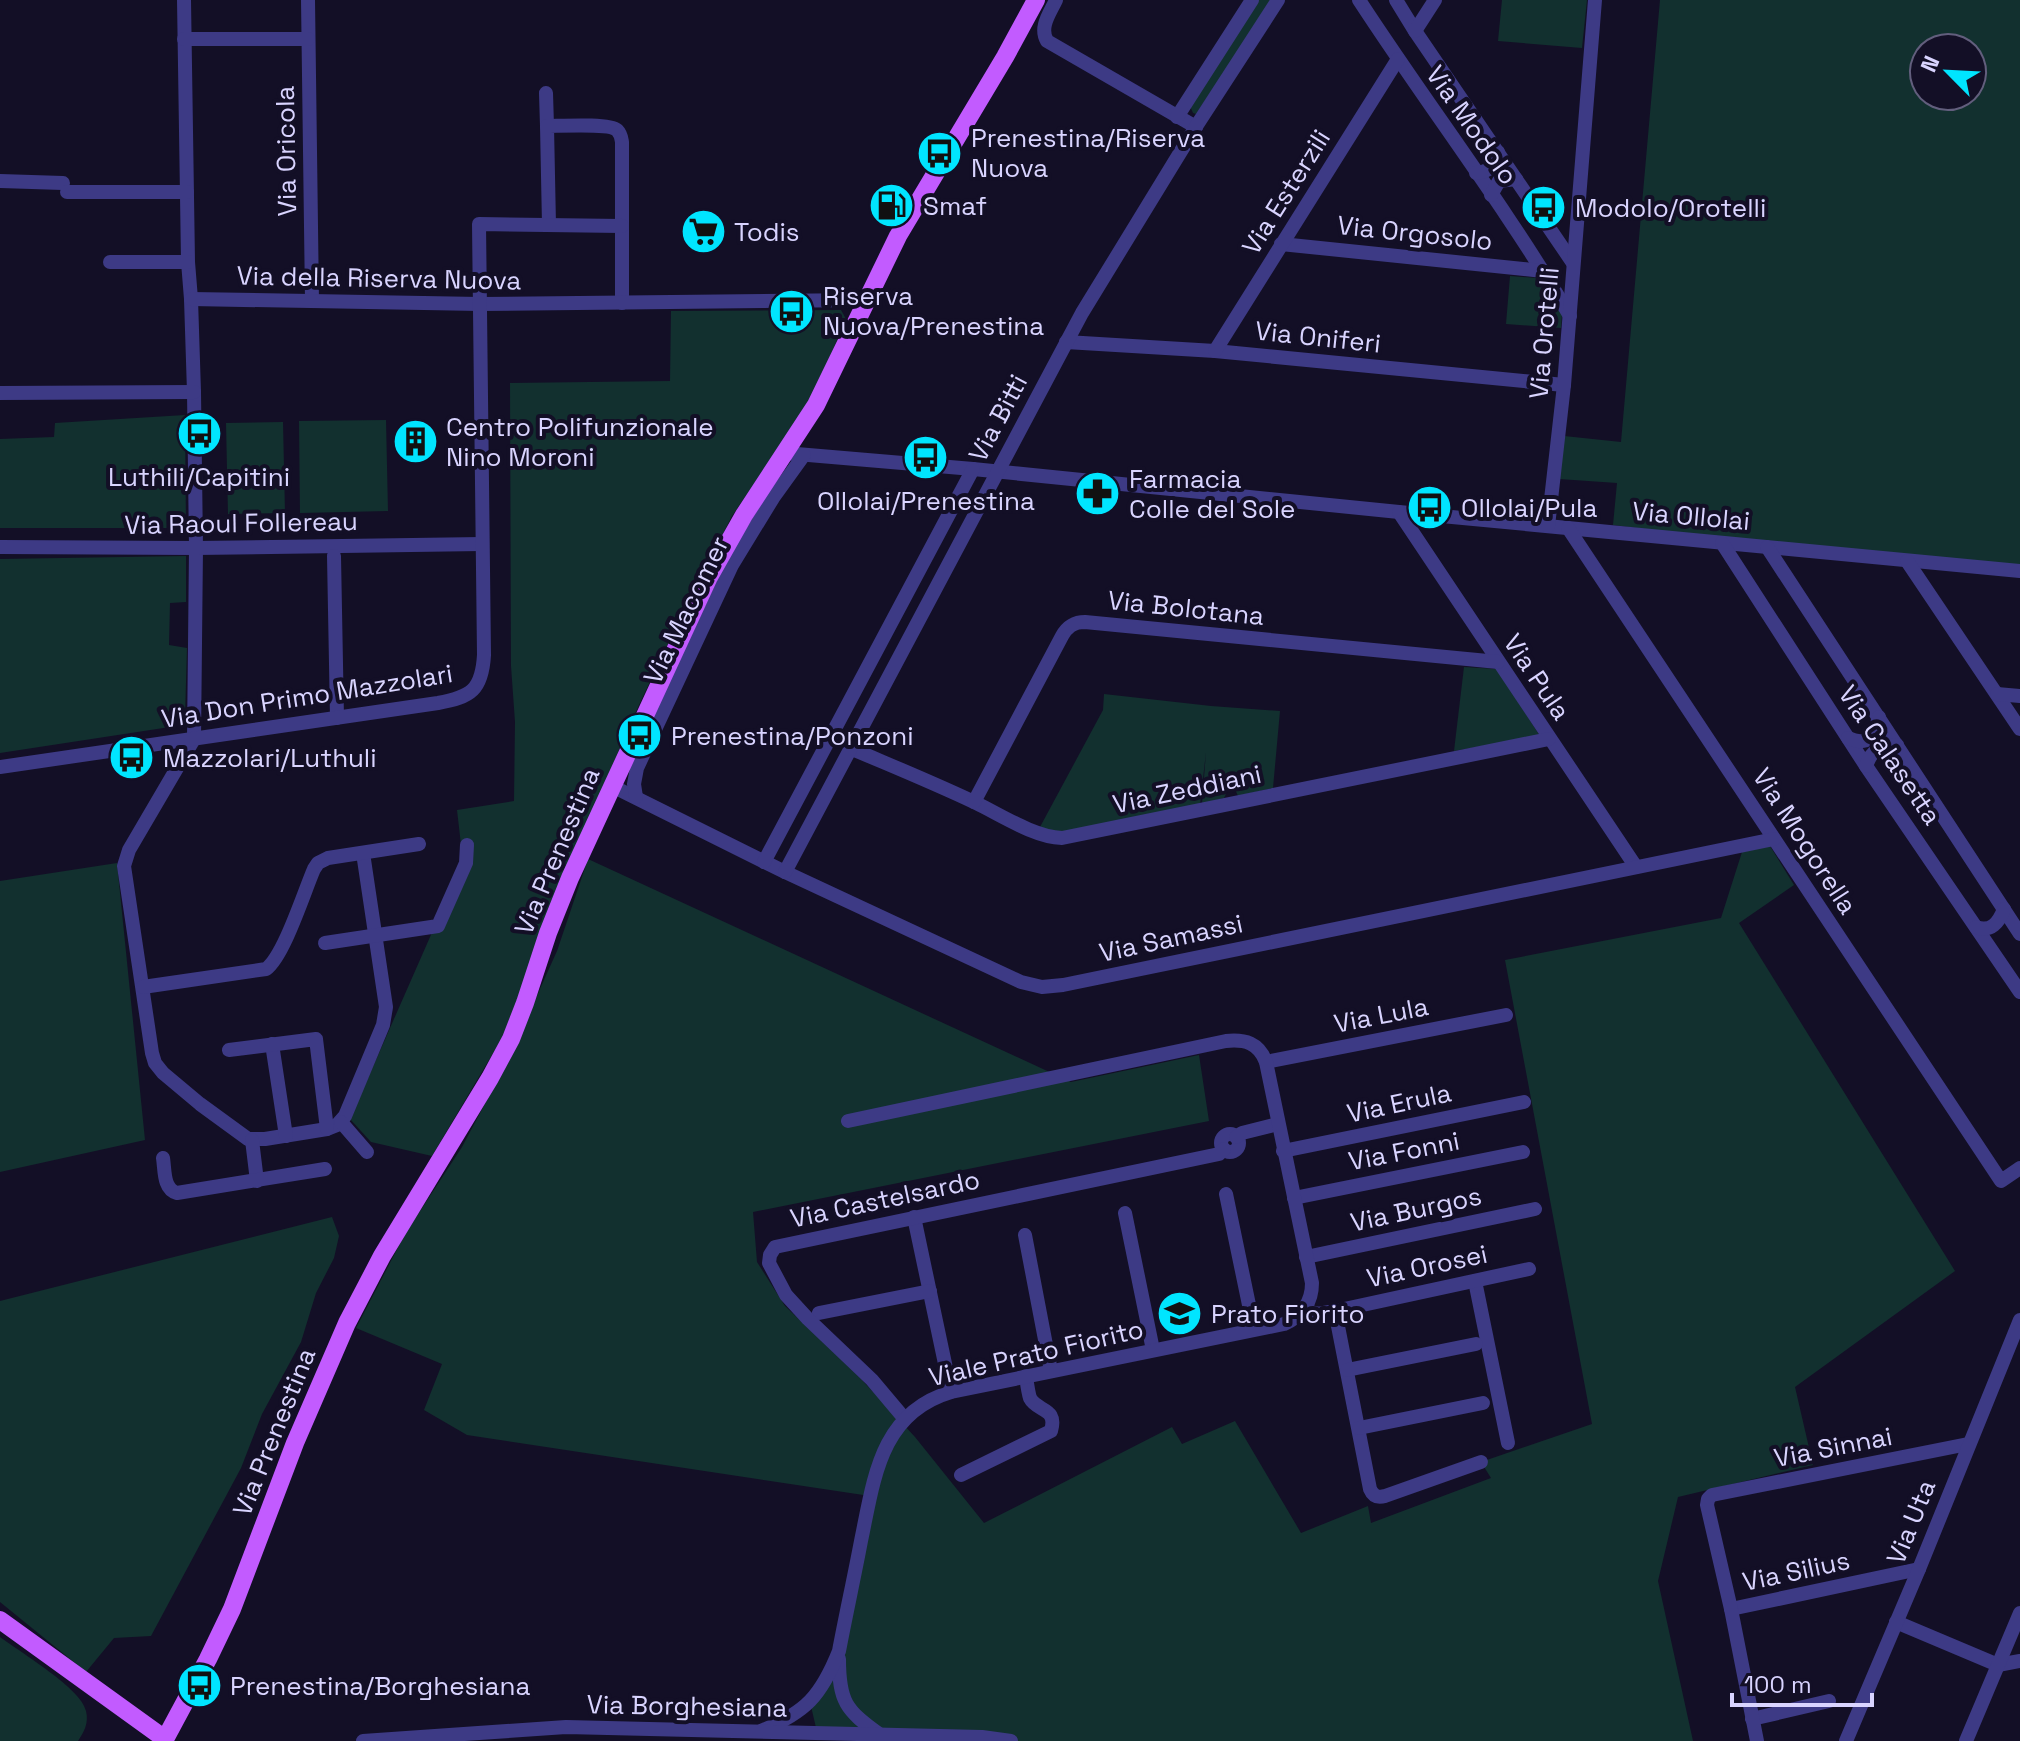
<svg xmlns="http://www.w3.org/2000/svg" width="2020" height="1741" font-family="'Space Grotesk',sans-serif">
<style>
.green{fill:#12302f;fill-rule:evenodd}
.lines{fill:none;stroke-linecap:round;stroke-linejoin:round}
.minor{stroke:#3d3a85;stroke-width:14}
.major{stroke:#c25bff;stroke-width:18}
.labels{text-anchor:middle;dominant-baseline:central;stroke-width:8;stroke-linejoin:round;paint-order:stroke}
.street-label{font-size:26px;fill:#d9d4ff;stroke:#130f26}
.poi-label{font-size:26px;fill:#d9d4ff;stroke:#130f26;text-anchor:start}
</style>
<rect width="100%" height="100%" fill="#130f26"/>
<!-- green -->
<g class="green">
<path d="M 1258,0 L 1272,0 L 1196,114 L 1193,113 L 1190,106 Z"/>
<path d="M 1502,0 L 1587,0 L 1582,48 L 1498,41 Z"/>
<path d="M 1660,0 L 2020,0 L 2020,572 L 1907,561 L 1613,525 L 1617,483 L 1559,479 L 1564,436 L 1621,442 ZM 1924,48 L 1972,48 L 1972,96 L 1924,96 Z"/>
<path d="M 1510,276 L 1537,278 L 1562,314 L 1561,328 L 1506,324 Z"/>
<path d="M 841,310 L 846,319 L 819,382 L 798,419 L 732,516 L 687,604 L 639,705 L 582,834 L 508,1028 L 432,1156 L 371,1142 L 350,1119 L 463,862 L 457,810 L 514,801 L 515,722 L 511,666 L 510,383 L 670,381 L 671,311 Z"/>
<path d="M 185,415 L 186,528 L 0,528 L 0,439 L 54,437 L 55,423 Z"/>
<path d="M 386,420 L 388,511 L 300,513 L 299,421 Z"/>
<path d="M 283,422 L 285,513 L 228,514 L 226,423 Z"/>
<path d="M 186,556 L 186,602 L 170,603 L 169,645 L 187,648 L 185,717 L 170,727 L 0,753 L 0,559 Z"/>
<path d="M 1464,667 L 1497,669 L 1540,736 L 1454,751 Z"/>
<path d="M 1104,694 L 1211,706 L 1280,711 L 1273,788 L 1238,796 L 1235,789 L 1228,790 L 1224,798 L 1202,804 L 1206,752 L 1200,805 L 1055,835 L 1040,827 L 1103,710 Z"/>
<path d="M 1770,846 L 1794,885 L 1739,923 L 1955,1271 L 1795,1387 L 1813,1465 L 1678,1497 L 1658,1581 L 1693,1741 L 1011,1741 L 817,1732 L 810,1702 L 839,1651 L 870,1496 L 467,1435 L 424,1410 L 442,1364 L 356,1328 L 405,1234 L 462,1147 L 507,1062 L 557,951 L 588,859 L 1071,1082 L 1199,1055 L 1209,1121 L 753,1212 L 757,1262 L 785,1306 L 861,1379 L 915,1437 L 984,1523 L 1172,1427 L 1182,1444 L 1235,1421 L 1301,1533 L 1368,1506 L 1371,1523 L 1491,1478 L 1481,1462 L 1592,1424 L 1505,960 L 1721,918 L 1742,852 Z"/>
<path d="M 117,863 L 145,1140 L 0,1172 L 0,881 Z"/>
<path d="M 332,1217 L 339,1236 L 334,1258 L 316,1293 L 301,1342 L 262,1414 L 241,1468 L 151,1636 L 114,1638 L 86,1672 L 0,1602 L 0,1301 Z"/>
<path d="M 0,1637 C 20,1652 82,1689 86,1711 C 89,1723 84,1732 78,1741 L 0,1741 Z"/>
</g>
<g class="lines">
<!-- minor -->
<g class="minor">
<path d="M 184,0 L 188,262 L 191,299 L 194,392 L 196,548 L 194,739 L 129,850 L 124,866 L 152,1053 L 155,1063 L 163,1073 L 200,1104 L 248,1139 L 265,1139 L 327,1129 L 337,1125 L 345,1116 L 383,1025 L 386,1007 L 363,853"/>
<path d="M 308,0 L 312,301"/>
<path d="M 1056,0 C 1050,13 1039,27 1047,41 L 1196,127"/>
<path d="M 1359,0 C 1428,106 1506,207 1570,316"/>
<path d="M 1396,0 L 1415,31 L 1573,263"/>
<path d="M 1415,31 L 1435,0"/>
<path d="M 184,39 L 308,39"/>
<path d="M 546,93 L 547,126"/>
<path d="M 1177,117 L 1252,0"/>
<path d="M 1476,173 C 1489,172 1496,165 1498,152"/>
<path d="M 0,181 L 63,183"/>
<path d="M 67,192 L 187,192"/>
<path d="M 1491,195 L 1499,181 L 1516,179"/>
<path d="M 549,225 L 547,126 C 559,126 609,123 617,130 C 621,134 621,137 622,142 L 622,303"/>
<path d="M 1281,244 L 1543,271"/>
<path d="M 110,262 L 188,262"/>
<path d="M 191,299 L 480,304 L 865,300"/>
<path d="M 1066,342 L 1215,351 L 1564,385"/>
<path d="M 1215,351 L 1398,59"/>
<path d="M 0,393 L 194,392"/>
<path d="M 785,453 L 973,469 L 1399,512 L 2020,571"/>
<path d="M 1399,512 L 1636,867"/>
<path d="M 1548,526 L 1564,385 L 1595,0"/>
<path d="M 1568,528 L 2001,1181 L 2020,1168"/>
<path d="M 1722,543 L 1866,766 L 2020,992"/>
<path d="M 0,547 L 196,548 L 482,544"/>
<path d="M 1767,547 L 2020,934"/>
<path d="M 334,556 L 337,718"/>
<path d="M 1907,561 L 2020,729"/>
<path d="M 1997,694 L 2020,696"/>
<path d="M 1848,738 C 1869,747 1874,736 1879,717"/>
<path d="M 850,748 C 892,766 934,783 976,803 C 1001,815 1034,837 1062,838 L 1549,739"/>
<path d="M 1866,766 C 1872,749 1879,747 1897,745"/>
<path d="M 0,767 L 438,703 C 471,697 482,690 484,655 L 479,224 L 622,226"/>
<path d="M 612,786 L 785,872 L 1021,982 L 1042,987 L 1063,985 L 1774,839"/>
<path d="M 636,797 L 634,784 L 637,768 L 732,565 L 773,498 L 804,455"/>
<path d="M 974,802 L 1062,636 C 1067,627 1073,622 1085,622 L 1498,662"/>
<path d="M 764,862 L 973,469"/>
<path d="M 785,872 L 1082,313 L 1197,125 L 1278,0"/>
<path d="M 1976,927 C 1991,933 1999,922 2004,909"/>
<path d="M 325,943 L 438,926 L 466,863 L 467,845"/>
<path d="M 143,987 L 266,969 C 284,956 304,892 314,869 L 318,863 L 328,858 L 419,844"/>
<path d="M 272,1044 L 286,1136"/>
<path d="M 229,1050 L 316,1039 L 327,1129"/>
<path d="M 1266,1062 L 1506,1015"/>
<path d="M 341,1122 L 367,1152"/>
<circle cx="1230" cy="1143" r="9"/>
<path d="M 1236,1137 L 1242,1133 L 1278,1124"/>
<path d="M 252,1140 L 257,1181"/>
<path d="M 1283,1151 L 1524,1102"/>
<path d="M 163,1158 C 165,1170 163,1189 177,1193 L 325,1169"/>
<path d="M 1226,1194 L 1254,1329"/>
<path d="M 1294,1198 L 1523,1152"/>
<path d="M 1125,1213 L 1153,1350"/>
<path d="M 914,1217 L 951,1392"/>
<path d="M 1025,1235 L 1051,1371"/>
<path d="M 1306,1257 L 1535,1209"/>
<path d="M 1475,1281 L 1508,1443"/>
<path d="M 1304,1310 L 1318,1314 L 1335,1311 L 1370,1489 C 1373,1496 1378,1498 1385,1496 L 1481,1462"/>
<path d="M 1335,1311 L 1529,1269"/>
<path d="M 819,1313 L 930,1291"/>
<path d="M 1347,1370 L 1476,1344"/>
<path d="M 904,1418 L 872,1380 L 808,1319 L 786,1295 L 769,1263 L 770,1255 L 775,1247 L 1219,1154 L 1224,1149"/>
<path d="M 1359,1428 L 1483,1403"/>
<path d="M 961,1475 L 1051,1431 C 1058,1407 1037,1412 1030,1398 C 1028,1392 1027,1383 1026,1376"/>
<path d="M 1731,1609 L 1919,1569"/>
<path d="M 1896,1622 L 1998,1665 L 2020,1661"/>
<path d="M 839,1659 C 839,1702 846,1710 879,1734"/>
<path d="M 1752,1719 L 1829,1701"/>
<path d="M 761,1731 C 806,1712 821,1696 839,1651 C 846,1614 854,1578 861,1541 C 874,1479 880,1413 951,1392 L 1284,1324 C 1302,1316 1312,1303 1312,1283 L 1266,1062 C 1259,1043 1245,1039 1226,1041 L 848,1121"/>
<path d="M 363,1741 L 566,1727 L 982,1737 L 1011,1741"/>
<path d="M 1757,1741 L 1731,1609 L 1707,1505 L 1708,1499 L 1712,1495 L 1968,1444"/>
<path d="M 1846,1741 L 1919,1569 L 2020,1320"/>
<path d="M 1966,1741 L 2020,1613"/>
</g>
<!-- major -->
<g class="major">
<path d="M 0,1620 L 165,1739"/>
<path d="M 164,1741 L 208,1659 L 232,1609 L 295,1443 L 347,1323 L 382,1256 L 490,1078 L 511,1039 L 525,1003 L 548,933 L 570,878 L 709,577 L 744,515 L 816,405 L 898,236 L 1005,57 L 1036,0"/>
</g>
</g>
<!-- icons -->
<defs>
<symbol id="bus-disc" viewBox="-11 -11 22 22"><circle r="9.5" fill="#00e5ff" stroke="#130f26"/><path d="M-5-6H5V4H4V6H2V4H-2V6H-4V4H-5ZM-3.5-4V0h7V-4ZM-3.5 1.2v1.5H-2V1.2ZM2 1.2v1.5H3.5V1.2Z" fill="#111"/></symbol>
<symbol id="fuel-disc" viewBox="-11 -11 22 22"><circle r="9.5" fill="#00e5ff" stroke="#130f26"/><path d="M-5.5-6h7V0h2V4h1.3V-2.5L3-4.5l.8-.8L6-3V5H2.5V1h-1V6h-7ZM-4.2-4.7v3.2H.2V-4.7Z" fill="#111"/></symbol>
<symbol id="supermarket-disc" viewBox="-11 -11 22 22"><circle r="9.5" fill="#00e5ff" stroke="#130f26"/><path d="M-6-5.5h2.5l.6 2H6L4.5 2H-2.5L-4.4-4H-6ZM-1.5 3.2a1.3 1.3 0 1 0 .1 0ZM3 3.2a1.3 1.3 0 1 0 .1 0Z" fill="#111"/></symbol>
<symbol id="building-disc" viewBox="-11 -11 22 22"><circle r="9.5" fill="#00e5ff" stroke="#130f26"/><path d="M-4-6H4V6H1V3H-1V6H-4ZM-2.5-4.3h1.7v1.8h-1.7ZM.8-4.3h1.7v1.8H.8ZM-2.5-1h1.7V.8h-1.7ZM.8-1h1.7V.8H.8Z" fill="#111"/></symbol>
<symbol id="pharmacy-disc" viewBox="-11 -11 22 22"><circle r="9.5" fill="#00e5ff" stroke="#130f26"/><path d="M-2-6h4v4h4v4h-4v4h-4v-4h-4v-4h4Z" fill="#111"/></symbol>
<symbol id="school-disc" viewBox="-11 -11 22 22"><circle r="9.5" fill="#00e5ff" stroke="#130f26"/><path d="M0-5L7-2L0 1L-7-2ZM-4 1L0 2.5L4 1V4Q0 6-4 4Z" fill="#111"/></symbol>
</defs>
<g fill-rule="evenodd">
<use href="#bus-disc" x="914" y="128" width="51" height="51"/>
<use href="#fuel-disc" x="866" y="180" width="51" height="51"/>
<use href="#bus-disc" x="1518" y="182" width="51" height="51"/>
<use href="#supermarket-disc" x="678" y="206" width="51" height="51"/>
<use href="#bus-disc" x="766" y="286" width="51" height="51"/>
<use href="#bus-disc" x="174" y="408" width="51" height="51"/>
<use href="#building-disc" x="390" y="416" width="51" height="51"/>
<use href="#bus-disc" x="900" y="432" width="51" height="51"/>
<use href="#pharmacy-disc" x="1072" y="468" width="51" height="51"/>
<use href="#bus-disc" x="1404" y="482" width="51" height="51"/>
<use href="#bus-disc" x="614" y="710" width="51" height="51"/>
<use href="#bus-disc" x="106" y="732" width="51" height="51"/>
<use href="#school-disc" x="1154" y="1288" width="51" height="51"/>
<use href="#bus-disc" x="174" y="1660" width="51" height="51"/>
</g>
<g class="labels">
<!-- street labels -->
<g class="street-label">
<text transform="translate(1472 125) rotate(55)">Via Modolo</text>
<text transform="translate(286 151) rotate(-91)">Via Oricola</text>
<text transform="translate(1286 192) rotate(-58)">Via Esterzili</text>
<text transform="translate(1415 233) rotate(6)">Via Orgosolo</text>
<text transform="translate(379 278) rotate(1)">Via della Riserva Nuova</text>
<text transform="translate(1544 333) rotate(-85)">Via Orotelli</text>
<text transform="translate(1318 337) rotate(6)">Via Oniferi</text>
<text transform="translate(998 418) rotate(-62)">Via Bitti</text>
<text transform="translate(1691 516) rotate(5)">Via Ollolai</text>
<text transform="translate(241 523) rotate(-1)">Via Raoul Follereau</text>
<text transform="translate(1186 608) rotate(6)">Via Bolotana</text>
<text transform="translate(686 610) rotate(-64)">Via Macomer</text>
<text transform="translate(1537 677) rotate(56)">Via Pula</text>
<text transform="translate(307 696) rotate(-9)">Via Don Primo Mazzolari</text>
<text transform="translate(1890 755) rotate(56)">Via Calasetta</text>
<text transform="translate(1187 789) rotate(-12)">Via Zeddiani</text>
<text transform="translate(1805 841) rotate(57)">Via Mogorella</text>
<text transform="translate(557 851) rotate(-67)">Via Prenestina</text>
<text transform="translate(1171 938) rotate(-12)">Via Samassi</text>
<text transform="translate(1381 1015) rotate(-11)">Via Lula</text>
<text transform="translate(1399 1103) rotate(-12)">Via Erula</text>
<text transform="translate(1404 1151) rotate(-11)">Via Fonni</text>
<text transform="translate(885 1199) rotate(-12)">Via Castelsardo</text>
<text transform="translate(1416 1209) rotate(-12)">Via Burgos</text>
<text transform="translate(1427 1266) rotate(-12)">Via Orosei</text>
<text transform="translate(1036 1353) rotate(-13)">Viale Prato Fiorito</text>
<text transform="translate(274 1432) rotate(-68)">Via Prenestina</text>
<text transform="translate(1833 1447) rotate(-11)">Via Sinnai</text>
<text transform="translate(1911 1522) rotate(-68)">Via Uta</text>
<text transform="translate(1796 1571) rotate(-12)">Via Silius</text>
<text transform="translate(687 1706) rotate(1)">Via Borghesiana</text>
</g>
<!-- poi labels -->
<g class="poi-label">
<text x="971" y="138">Prenestina/Riserva<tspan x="971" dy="30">Nuova</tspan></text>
<text x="923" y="206">Smaf</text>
<text x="1575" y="208">Modolo/Orotelli</text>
<text x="734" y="232">Todis</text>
<text x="823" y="296">Riserva<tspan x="823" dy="30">Nuova/Prenestina</tspan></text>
<text x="446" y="427">Centro Polifunzionale<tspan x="446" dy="30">Nino Moroni</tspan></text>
<text x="199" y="477" text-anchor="middle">Luthili/Capitini</text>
<text x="1129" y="479">Farmacia<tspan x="1129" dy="30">Colle del Sole</tspan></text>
<text x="926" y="501" text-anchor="middle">Ollolai/Prenestina</text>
<text x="1461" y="508">Ollolai/Pula</text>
<text x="671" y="736">Prenestina/Ponzoni</text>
<text x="163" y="758">Mazzolari/Luthuli</text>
<text x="1211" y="1314">Prato Fiorito</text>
<text x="230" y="1686">Prenestina/Borghesiana</text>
</g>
</g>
<!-- north arrow -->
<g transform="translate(1948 72) rotate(294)"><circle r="38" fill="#130f26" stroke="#625e7d" stroke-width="2"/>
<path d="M0-6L14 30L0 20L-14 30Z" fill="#00e5ff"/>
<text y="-12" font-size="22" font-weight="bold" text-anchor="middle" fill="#d9d4ff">N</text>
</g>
<!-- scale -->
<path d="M1732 1693v12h140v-12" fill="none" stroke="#d9d4ff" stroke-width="4"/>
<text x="1744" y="1693" font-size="24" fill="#d9d4ff" stroke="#130f26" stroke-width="6" paint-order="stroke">100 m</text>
</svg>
